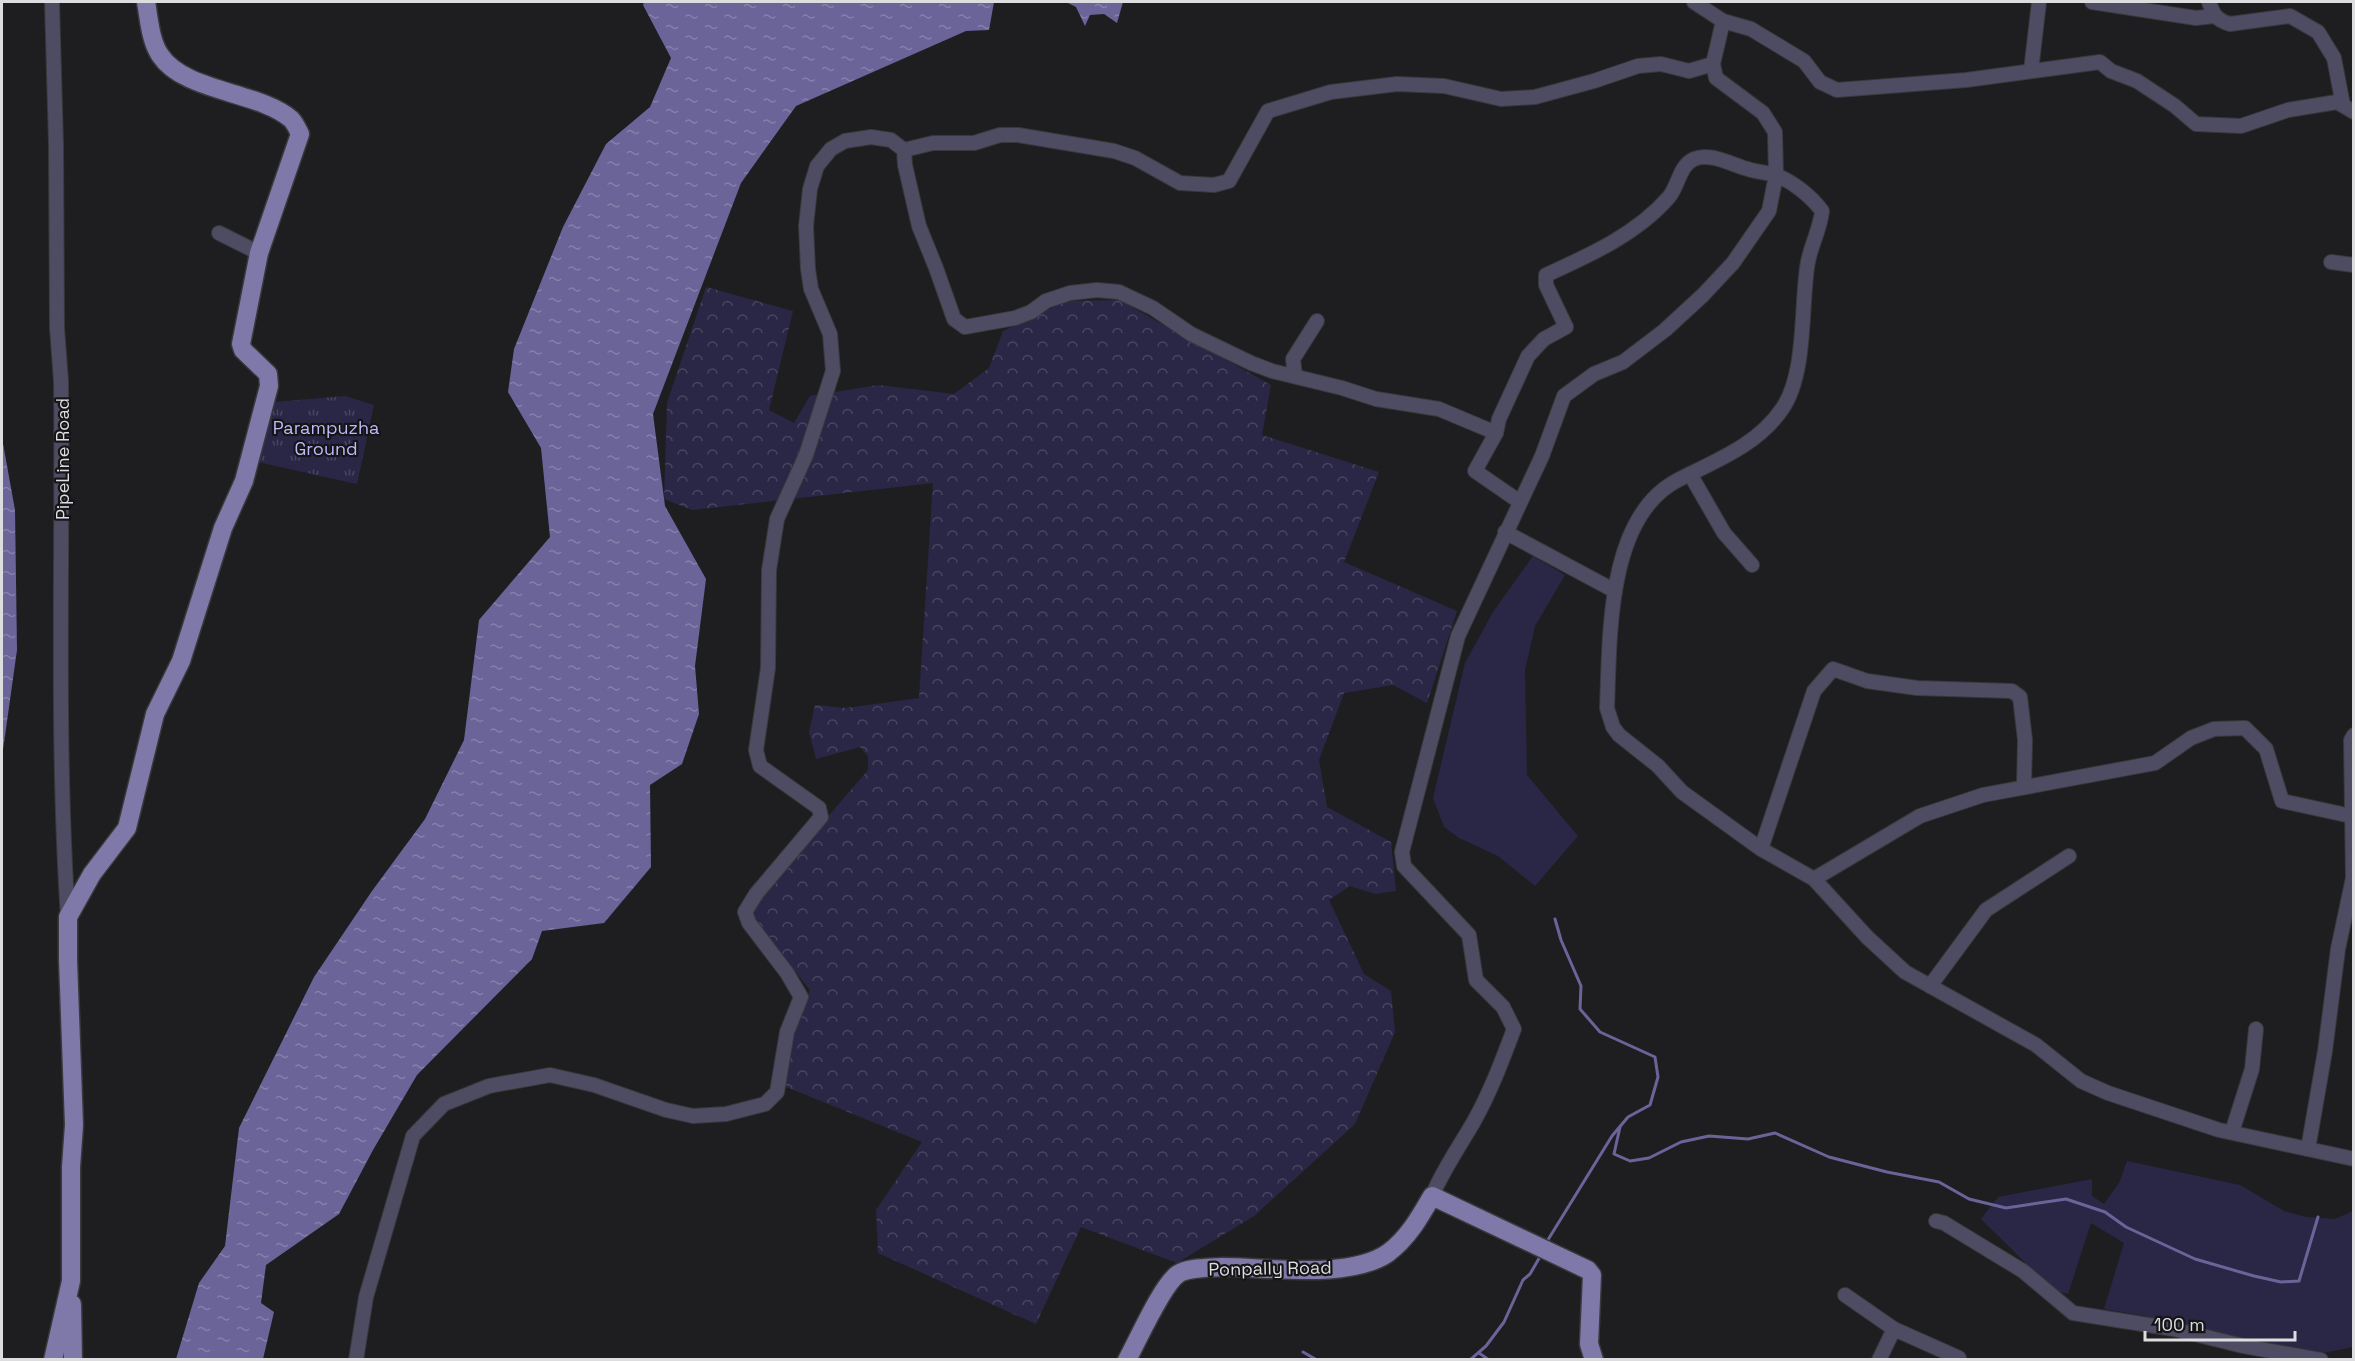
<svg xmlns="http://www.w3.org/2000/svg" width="2355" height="1361" font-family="'Space Grotesk',sans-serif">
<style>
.grass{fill:#2a2646}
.forest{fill:url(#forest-crowns)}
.park{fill:url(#park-tufts)}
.water{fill:url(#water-ripples)}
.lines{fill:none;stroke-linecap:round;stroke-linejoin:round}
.stream{stroke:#6a6499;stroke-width:3}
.minor-casing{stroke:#39393c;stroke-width:16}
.major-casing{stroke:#39393c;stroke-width:21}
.minor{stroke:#4e4c63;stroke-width:14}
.major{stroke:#7e79a8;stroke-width:18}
.labels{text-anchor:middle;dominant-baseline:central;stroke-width:4.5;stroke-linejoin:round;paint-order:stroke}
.park-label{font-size:18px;fill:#bfb9f9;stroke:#151518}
.street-label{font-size:18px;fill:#dddddf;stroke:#151518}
</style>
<defs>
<pattern id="forest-crowns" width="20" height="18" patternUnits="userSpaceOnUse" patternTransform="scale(1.5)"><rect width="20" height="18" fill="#2a2646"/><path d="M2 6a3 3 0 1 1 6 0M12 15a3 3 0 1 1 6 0" fill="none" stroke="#484560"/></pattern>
<pattern id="park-tufts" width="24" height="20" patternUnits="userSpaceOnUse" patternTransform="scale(1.5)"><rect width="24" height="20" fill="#2a2646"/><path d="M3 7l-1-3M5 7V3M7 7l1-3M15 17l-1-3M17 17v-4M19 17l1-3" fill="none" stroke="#484560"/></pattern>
<pattern id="water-ripples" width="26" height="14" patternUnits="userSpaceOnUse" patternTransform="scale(1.5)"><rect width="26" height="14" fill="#6a6499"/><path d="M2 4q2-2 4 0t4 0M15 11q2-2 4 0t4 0" fill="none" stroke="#8681ab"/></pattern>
</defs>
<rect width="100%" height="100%" fill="#1e1e21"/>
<!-- grass -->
<g class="grass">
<path d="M 1533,556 L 1565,575 L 1535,626 L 1525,670 L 1527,775 L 1578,836 L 1535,886 L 1498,856 L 1459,838 L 1444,827 L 1433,798 L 1465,663 L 1493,612 Z"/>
<path d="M 2127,1161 L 2240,1185 L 2284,1211 L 2306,1217 L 2335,1219 L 2353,1211 L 2353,1347 L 2314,1355 L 2245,1341 L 2146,1316 L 2104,1309 L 2124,1243 L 2091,1223 L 2068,1294 L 2053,1290 L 1981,1219 L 1998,1197 L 2092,1179 L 2092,1196 L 2104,1204 L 2119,1183 Z"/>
</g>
<!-- forest -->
<path class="forest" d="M 706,287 L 793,311 L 769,410 L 794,423 L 810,396 L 878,385 L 954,394 L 989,368 L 1003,331 L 1066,301 L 1119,300 L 1271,385 L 1262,435 L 1379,472 L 1344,562 L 1457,611 L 1427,703 L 1393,685 L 1344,693 L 1319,760 L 1327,807 L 1391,842 L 1396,891 L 1375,894 L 1350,886 L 1329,900 L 1364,974 L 1391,991 L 1395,1032 L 1355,1124 L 1254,1216 L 1177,1263 L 1081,1227 L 1036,1324 L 878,1253 L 876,1210 L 922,1142 L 774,1082 L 810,990 L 747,911 L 868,770 L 868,756 L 860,747 L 816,759 L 809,732 L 815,705 L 846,708 L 919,698 L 933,483 L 692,510 L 664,499 L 667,403 Z"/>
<!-- park -->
<path class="park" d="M 345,396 L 374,405 L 357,484 L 258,462 L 274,402 Z"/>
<!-- water -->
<g class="water">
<path d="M 644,2 L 994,2 L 989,30 L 966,31 L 796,106 L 741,183 L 653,414 L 665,506 L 706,579 L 695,666 L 699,714 L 682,764 L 650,785 L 651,867 L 604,923 L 542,931 L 532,959 L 417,1075 L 373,1150 L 339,1214 L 266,1265 L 261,1303 L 274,1312 L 263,1359 L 176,1359 L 199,1283 L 225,1246 L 239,1128 L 314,977 L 372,891 L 425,819 L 464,740 L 479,620 L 550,537 L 541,448 L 508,392 L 514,349 L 563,227 L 606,144 L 650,107 L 671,58 L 643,5 Z"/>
<path d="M 1066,2 L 1123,2 L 1117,23 L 1104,14 L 1090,15 L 1085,26 L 1076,7 Z"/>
<path d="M 2,438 L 15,510 L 17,650 L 2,757 Z"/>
</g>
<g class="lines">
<!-- stream -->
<g class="stream">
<path d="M 1620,1127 L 1614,1154 L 1630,1161 L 1649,1158 L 1681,1142 L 1709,1136 L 1748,1139 L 1775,1133 L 1829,1157 L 1887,1172 L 1939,1182 L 1969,1199 L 2006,1208 L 2066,1199 L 2105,1212 L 2126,1227 L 2195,1259 L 2254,1276 L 2281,1282 L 2299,1281 L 2318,1217"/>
<path d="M 1546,1243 L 1612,1136 L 1628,1117 L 1650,1105 L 1658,1077 L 1655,1057 L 1600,1032 L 1580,1009 L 1581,986 L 1561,940 L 1555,919"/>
<path d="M 1303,1352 L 1317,1360"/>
<path d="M 1479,1353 L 1489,1360"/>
<path d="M 1470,1360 L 1486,1346 L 1504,1322 L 1523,1280 L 1530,1274 L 1541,1255"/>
</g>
<defs>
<g id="minor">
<path d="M 52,2 L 56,144 L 57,328 L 61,381 C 63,560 56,739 68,917"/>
<path d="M 1694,2 L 1723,21 L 1751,29 L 1804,61 L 1820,82 L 1837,90 L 1966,80 L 2100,62 L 2111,71 L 2137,81 L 2175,106 L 2196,124 L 2241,126 L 2288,110 L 2337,102 L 2354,112"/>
<path d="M 2092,2 L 2196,18 L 2214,16"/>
<path d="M 2209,2 C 2213,14 2216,20 2230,24 L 2290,16 L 2318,32 L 2334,58 L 2343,105"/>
<path d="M 2031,71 L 2039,2"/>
<path d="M 904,150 L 933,143 L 974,143 L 1000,135 L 1018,135 L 1114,151 L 1135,158 L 1180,183 L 1214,185 L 1229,181 L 1268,111 L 1331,92 L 1397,84 L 1444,86 L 1501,99 L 1535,97 L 1594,81 L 1638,66 L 1661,64 L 1689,71 L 1713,64"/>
<path d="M 219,233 L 259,253"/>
<path d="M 2331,262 L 2354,265"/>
<path d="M 1295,376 L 1293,359 L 1317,321"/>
<path d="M 1690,474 L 1724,533 L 1752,565"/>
<path d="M 1520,502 L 1475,471 L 1496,433 L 1499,419 L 1528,356 L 1544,339 L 1566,327 L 1546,285 L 1546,275 C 1590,255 1637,234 1669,197 C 1679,185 1679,166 1694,159 C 1711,152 1732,165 1748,169 C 1756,172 1766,172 1775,175 C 1792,181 1811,196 1822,211 C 1820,231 1809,248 1807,268 C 1801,309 1806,375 1782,409 C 1758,445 1715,461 1678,480 C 1606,517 1610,638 1607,708 L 1613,727 L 1619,735 L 1658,766 L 1682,792 L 1761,849 L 1814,879 L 1867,937 L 1905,972 L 2036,1045 L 2081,1081 L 2108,1093 L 2219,1130 L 2354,1159"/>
<path d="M 1505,532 L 1615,591"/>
<path d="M 1761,849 L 1814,691 L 1833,669 L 1867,681 L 1917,688 L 2012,691 L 2020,697 L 2025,740 L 2024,787"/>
<path d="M 1814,879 L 1920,816 L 1983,795 L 2155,763 L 2191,738 L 2214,729 L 2245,728 L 2266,749 L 2282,801 L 2351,816"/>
<path d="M 1930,986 L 1986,910 L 2069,856"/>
<path d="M 2232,1132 L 2252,1069 L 2256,1029"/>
<path d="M 2308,1149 L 2325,1051 L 2338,949 L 2353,878 L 2351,740 L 2354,735"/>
<path d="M 1432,1196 C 1443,1170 1459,1147 1473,1123 C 1490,1093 1502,1061 1514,1029 L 1503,1007 L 1476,980 L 1469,935 L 1404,866 L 1402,852 L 1458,636 L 1542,456 L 1564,396 L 1594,374 L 1623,362 L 1665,330 L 1703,295 L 1733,263 L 1769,211 L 1776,175 L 1775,132 L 1763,113 L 1716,78 L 1713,64 L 1723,21"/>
<path d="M 1936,1221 L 1944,1223 L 2023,1271 L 2073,1313 L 2174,1329 L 2243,1346 L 2321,1360"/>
<path d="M 1845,1295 L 1894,1329 L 1959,1358"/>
<path d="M 356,1360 L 366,1297 L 413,1136 L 444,1104 L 489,1086 L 550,1075 L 594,1085 L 666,1110 L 693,1116 L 726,1114 L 765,1104 L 777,1092 L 787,1032 L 801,997 L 787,973 L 749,923 L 745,912 L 756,894 L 821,817 L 819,808 L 760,766 L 756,750 L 768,668 L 769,570 L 777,519 L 806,455 L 833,371 L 830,334 L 811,289 L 808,269 L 806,226 L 810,189 L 817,166 L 831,149 L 845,141 L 871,137 L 891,140 L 904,150 L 905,165 L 919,226 L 936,268 L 954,319 L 965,327 L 1015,318 L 1031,312 L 1046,301 L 1070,293 L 1097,290 L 1119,292 L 1153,308 L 1191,334 L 1251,363 L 1272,371 L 1342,388 L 1376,399 L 1439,409 L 1496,433"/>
<path d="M 1879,1360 L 1894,1329"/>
</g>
<g id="major">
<path d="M 72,1304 L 73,1360"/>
<path d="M 53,1360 L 71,1281 L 71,1167 L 74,1125 L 68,960 L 68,917 L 92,874 L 127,828 L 155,714 L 181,661 L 223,528 L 244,481 L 269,386 L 268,374 L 243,350 L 241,344 L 259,253 L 300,134 C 298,130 295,123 291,119 C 258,91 184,92 160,55 C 150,40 149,18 146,2"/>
<path d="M 1127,1360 C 1138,1340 1162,1285 1178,1274 C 1188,1267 1210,1268 1222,1267 C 1268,1267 1349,1280 1388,1253 C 1408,1238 1420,1217 1432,1196 L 1588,1270 L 1592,1275 L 1589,1344 L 1594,1360"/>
</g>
</defs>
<!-- minor casing -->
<use href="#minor" class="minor-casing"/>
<!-- major casing -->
<use href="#major" class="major-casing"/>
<!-- minor -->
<use href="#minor" class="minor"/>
<!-- major -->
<use href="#major" class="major"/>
</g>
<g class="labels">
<!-- park labels -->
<g class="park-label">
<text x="326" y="427">Parampuzha<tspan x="326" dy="21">Ground</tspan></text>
</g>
<!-- street labels -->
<g class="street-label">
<text transform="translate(62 459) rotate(-90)">PipeLine Road</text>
<text transform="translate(1270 1268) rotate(-1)">Ponpally Road</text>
</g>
</g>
<!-- border -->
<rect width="2355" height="1361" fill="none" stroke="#dddddf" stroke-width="6"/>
<!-- scale -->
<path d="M2145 1331v9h150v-9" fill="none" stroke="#dddddf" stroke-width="3"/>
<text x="2154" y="1331" font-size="18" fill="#dddddf" stroke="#151518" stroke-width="4.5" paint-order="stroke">100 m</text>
</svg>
